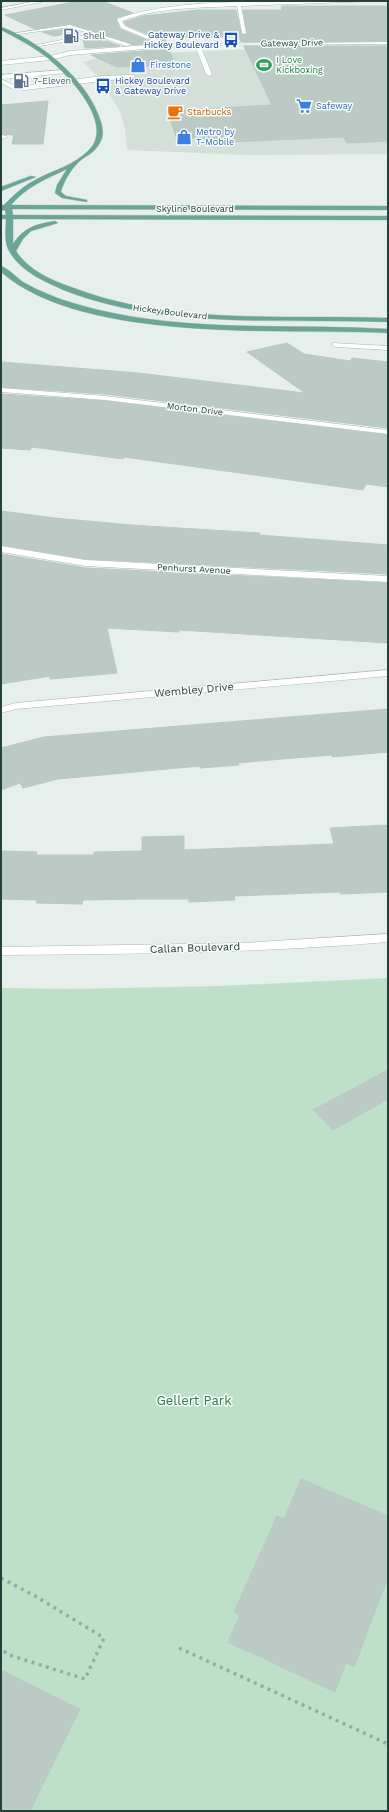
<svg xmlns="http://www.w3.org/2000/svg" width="389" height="1812" font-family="'Work Sans',sans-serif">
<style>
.built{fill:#d4dfda}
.green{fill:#bfe0c8}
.building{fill:#bbcac4;stroke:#b8c9c2}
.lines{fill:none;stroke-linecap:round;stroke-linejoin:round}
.minor-casing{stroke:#a8b8b2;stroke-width:1}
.major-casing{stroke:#c2cac8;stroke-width:1}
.path{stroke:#86b3a5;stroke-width:3.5;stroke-dasharray:3 4.5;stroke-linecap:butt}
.minor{fill:#fff;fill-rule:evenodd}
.major{fill:#6aa596;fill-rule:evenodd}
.labels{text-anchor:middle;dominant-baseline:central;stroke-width:3;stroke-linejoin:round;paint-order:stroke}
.far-transit-label{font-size:9px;fill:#164399;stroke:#f7fbf9;text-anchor:end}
.far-service-label{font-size:9px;fill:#4e5e75;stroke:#f7fbf9;text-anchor:start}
.far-street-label{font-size:9px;fill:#24423a;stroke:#f7fbf9}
.far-leisure-label{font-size:9px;fill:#27864d;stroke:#f7fbf9;text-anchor:start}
.far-shop-label{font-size:9px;fill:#366cbe;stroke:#f7fbf9;text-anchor:start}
.far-food-label{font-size:9px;fill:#c56008;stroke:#f7fbf9;text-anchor:start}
.street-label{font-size:11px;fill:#24423a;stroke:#f7fbf9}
.near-park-label{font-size:13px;fill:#2d7a4b;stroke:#f7fbf9}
</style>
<rect width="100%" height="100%" fill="#e6efeb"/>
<!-- built -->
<path class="built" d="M 259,49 L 388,49 L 388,154 L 247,155 L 127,150 L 125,129 L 120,111 L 99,78 L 83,62 L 98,58 L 159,53 Z"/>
<!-- green -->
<path class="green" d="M 388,978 L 388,1811 L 1,1811 L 1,988 L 71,989 L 220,986 Z"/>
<!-- building -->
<g class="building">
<path d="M 80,1 L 102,1 L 133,13 L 116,18 L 120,29 L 154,43 L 132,45 L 130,43 L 70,24 L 35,29 L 5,15 Z"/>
<path d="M 281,6 L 388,6 L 388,41 L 241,42 L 239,37 L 165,37 L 166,42 L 126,25 L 124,22 L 143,16 L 198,10 L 236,10 L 241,33 L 245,35 L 247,33 L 243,10 L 282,10 Z"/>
<path d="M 70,29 L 80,32 L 54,36 L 42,32 Z"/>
<path d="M 97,38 L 120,46 L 85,48 L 83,40 Z"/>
<path d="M 244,46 L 388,46 L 388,141 L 347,143 L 343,137 L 206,143 L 204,138 L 177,139 L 167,111 L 272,105 Z"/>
<path d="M 169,49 L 175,65 L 117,67 L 91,55 Z"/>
<path d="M 48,101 L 43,144 L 12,144 L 14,135 L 1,134 L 1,105 Z"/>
<path d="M 287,343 L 304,354 L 350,361 L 352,358 L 388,362 L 388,428 L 105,394 L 1,387 L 1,362 L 138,373 L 305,393 L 247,352 Z"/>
<path d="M 1,394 L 105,401 L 388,435 L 388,487 L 366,484 L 363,490 L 124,457 L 123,459 L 32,447 L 30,450 L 1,448 Z"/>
<path d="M 1,511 L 55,518 L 131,525 L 260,533 L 259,535 L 388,545 L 388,574 L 86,559 L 1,545 Z"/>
<path d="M 1,554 L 86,568 L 388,583 L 388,643 L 179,630 L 179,632 L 107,628 L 117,673 L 50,679 L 50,676 L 1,684 Z"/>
<path d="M 388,709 L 388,752 L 332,757 L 332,755 L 282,759 L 238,763 L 239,765 L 200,768 L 200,766 L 58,779 L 23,788 L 20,783 L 1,790 L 1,748 L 44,737 Z"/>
<path d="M 388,825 L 388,892 L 341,894 L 340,892 L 234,896 L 235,900 L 189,902 L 189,899 L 140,899 L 83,900 L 82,904 L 36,903 L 37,900 L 1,899 L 1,851 L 37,852 L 36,855 L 94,855 L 94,852 L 142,851 L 142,837 L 184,836 L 184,850 L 334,844 L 330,828 Z"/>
<path d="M 388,1070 L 388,1099 L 333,1130 L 313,1110 Z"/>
<path d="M 301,1479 L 388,1516 L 388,1577 L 354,1667 L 346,1663 L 335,1692 L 228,1642 L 240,1615 L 234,1612 L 277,1516 L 284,1519 Z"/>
<path d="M 1,1670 L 80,1709 L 30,1811 L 1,1811 Z"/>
</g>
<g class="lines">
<defs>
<g id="minor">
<path d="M 37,1 L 46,1 L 1,10 L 1,8 Z"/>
<path d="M 304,1 L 373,1 L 241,6 L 246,33 L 244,34 L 242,33 L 237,6 C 199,8 158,7 122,21 L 125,26 L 166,44 L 388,42 L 388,44 L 200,45 L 212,74 L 209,76 L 206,74 L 195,45 L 70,55 L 50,60 L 1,65 L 1,61 L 50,56 L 70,51 L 160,44 L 121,28 L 117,19 C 168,0 249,2 304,1 Z"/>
<path d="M 70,25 L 130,44 L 130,45 L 126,46 L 97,36 L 34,47 L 32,46 L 91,34 L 70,27 L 12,35 L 10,34 Z"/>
<path d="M 64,70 L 66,73 L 35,76 L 42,84 L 102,76 L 133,75 L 136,77 L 25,90 L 13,89 L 1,83 L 1,75 ZM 30,77 L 37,85 L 15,86 L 1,79 Z"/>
<path d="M 1,135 L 7,136 L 8,137 L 1,139 Z"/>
<path d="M 333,343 L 388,346 L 388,350 L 336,347 L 332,345 Z"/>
<path d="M 1,388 L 105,396 L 388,430 L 388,434 L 105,400 L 1,392 Z"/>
<path d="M 1,546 L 86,560 L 388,576 L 388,582 L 86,566 L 1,552 Z"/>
<path d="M 388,670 L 388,676 L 16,709 L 1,713 L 1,707 L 16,703 Z"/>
<path d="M 388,934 L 388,942 C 259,953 130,954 1,955 L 1,947 L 243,943 Z"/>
</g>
<g id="major">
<path d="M 1,27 C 38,40 84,77 98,114 C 101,121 104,130 102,138 C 95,156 85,154 75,166 C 69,173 63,183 61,192 L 66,196 L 87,200 L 87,202 L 62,198 L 55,193 L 57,185 L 67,169 C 46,179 26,187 11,205 L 388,206 L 388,210 L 12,209 L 13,215 L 388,216 L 388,220 L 13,219 L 13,244 C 24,227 37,224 55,221 L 58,223 L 31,231 L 23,239 L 16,251 C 28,270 51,280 71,287 C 172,326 282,314 388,318 L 388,322 C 280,318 169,330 66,291 C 45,282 19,271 8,249 C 4,239 6,229 6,219 L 1,219 L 1,215 L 6,215 L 5,210 L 1,211 L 1,205 L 4,205 C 15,194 23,186 37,179 C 54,170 74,165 88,151 C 118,123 63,69 41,53 C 28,44 15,37 1,30 Z"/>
<path d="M 31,176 L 36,177 L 1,191 L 1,187 Z"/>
<path d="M 1,266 C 9,269 16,277 23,282 C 39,291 56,298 73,303 C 175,334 283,323 388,329 L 388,333 C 281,328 84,344 1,272 Z"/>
</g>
</defs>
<!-- minor casing -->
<use href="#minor" class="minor-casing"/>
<!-- major casing -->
<use href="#major" class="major-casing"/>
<!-- path -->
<g class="path">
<path d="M 1,1578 L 37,1597 L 104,1638 L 85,1679 L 9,1655 L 1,1649"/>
<path d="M 179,1648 L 388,1744"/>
</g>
<!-- minor -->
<use href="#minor" class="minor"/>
<!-- major -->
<use href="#major" class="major"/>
</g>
<!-- icons -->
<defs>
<symbol id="fuel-bare" viewBox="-9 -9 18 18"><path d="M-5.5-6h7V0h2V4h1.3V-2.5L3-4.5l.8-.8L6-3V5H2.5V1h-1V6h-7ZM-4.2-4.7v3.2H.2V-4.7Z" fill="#5c6f8a" stroke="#f7fbf9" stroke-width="2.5" paint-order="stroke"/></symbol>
<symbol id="bus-bare" viewBox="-9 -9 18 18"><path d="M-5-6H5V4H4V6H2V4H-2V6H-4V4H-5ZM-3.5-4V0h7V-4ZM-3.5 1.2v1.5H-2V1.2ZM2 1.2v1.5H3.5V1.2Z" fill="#1a4fb4" stroke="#f7fbf9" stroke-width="2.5" paint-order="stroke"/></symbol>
<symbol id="shop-bare" viewBox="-9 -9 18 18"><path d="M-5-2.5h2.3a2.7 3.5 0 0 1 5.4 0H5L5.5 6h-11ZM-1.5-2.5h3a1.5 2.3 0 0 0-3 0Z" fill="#3f7fe0" stroke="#f7fbf9" stroke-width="2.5" paint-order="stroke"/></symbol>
<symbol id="stadium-bare" viewBox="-9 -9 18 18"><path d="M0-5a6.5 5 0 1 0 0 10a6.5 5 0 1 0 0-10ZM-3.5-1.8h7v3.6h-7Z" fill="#2e9e5b" stroke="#f7fbf9" stroke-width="2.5" paint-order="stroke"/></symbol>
<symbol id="supermarket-bare" viewBox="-9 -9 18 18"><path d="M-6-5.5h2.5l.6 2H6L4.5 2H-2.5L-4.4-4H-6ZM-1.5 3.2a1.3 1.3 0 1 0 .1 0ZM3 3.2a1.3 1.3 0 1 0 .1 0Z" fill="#3f7fe0" stroke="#f7fbf9" stroke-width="2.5" paint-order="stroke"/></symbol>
<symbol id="cafe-bare" viewBox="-9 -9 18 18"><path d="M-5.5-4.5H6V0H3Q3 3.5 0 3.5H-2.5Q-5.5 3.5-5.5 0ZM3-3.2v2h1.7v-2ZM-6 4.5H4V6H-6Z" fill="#e8710a" stroke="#f7fbf9" stroke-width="2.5" paint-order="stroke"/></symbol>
</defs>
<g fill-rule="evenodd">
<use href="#fuel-bare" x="60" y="25" width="22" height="22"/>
<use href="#bus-bare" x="220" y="29" width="22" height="22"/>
<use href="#shop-bare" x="127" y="54" width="22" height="22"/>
<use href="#stadium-bare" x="253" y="54" width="22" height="22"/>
<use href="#fuel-bare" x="10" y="70" width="22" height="22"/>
<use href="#bus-bare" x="92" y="75" width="22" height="22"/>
<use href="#supermarket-bare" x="293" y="95" width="22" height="22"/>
<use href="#cafe-bare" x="164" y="101" width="22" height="22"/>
<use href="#shop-bare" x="173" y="126" width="22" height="22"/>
</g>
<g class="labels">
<!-- far-transit labels -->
<g class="far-transit-label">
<text x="219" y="35">Gateway Drive &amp;<tspan x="219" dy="10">Hickey Boulevard</tspan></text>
<text x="115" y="81" text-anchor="start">Hickey Boulevard<tspan x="115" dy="10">&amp; Gateway Drive</tspan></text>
</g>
<!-- far-service labels -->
<g class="far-service-label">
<text x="83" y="36">Shell</text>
<text x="33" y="81">7-Eleven</text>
</g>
<!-- far-street labels -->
<g class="far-street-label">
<text transform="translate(292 43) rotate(-1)">Gateway Drive</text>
<text x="195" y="209">Skyline Boulevard</text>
<text transform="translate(170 312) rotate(7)">Hickey Boulevard</text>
<text transform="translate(195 409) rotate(7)">Morton Drive</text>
<text transform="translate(194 569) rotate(3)">Penhurst Avenue</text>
</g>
<!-- far-leisure labels -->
<g class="far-leisure-label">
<text x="276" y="60">I Love<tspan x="276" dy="10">Kickboxing</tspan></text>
</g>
<!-- far-shop labels -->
<g class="far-shop-label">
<text x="150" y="65">Firestone</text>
<text x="316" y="106">Safeway</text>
<text x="196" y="132">Metro by<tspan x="196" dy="10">T-Mobile</tspan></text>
</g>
<!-- far-food labels -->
<g class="far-food-label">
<text x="187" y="112">Starbucks</text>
</g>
<!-- street labels -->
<g class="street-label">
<text transform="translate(194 690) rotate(-5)">Wembley Drive</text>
<text transform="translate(195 948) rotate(-2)">Callan Boulevard</text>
</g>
<!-- near-park labels -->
<g class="near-park-label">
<text x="194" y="1400">Gellert Park</text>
</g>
</g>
<!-- border -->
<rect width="389" height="1812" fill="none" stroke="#24423a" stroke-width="4"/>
</svg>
